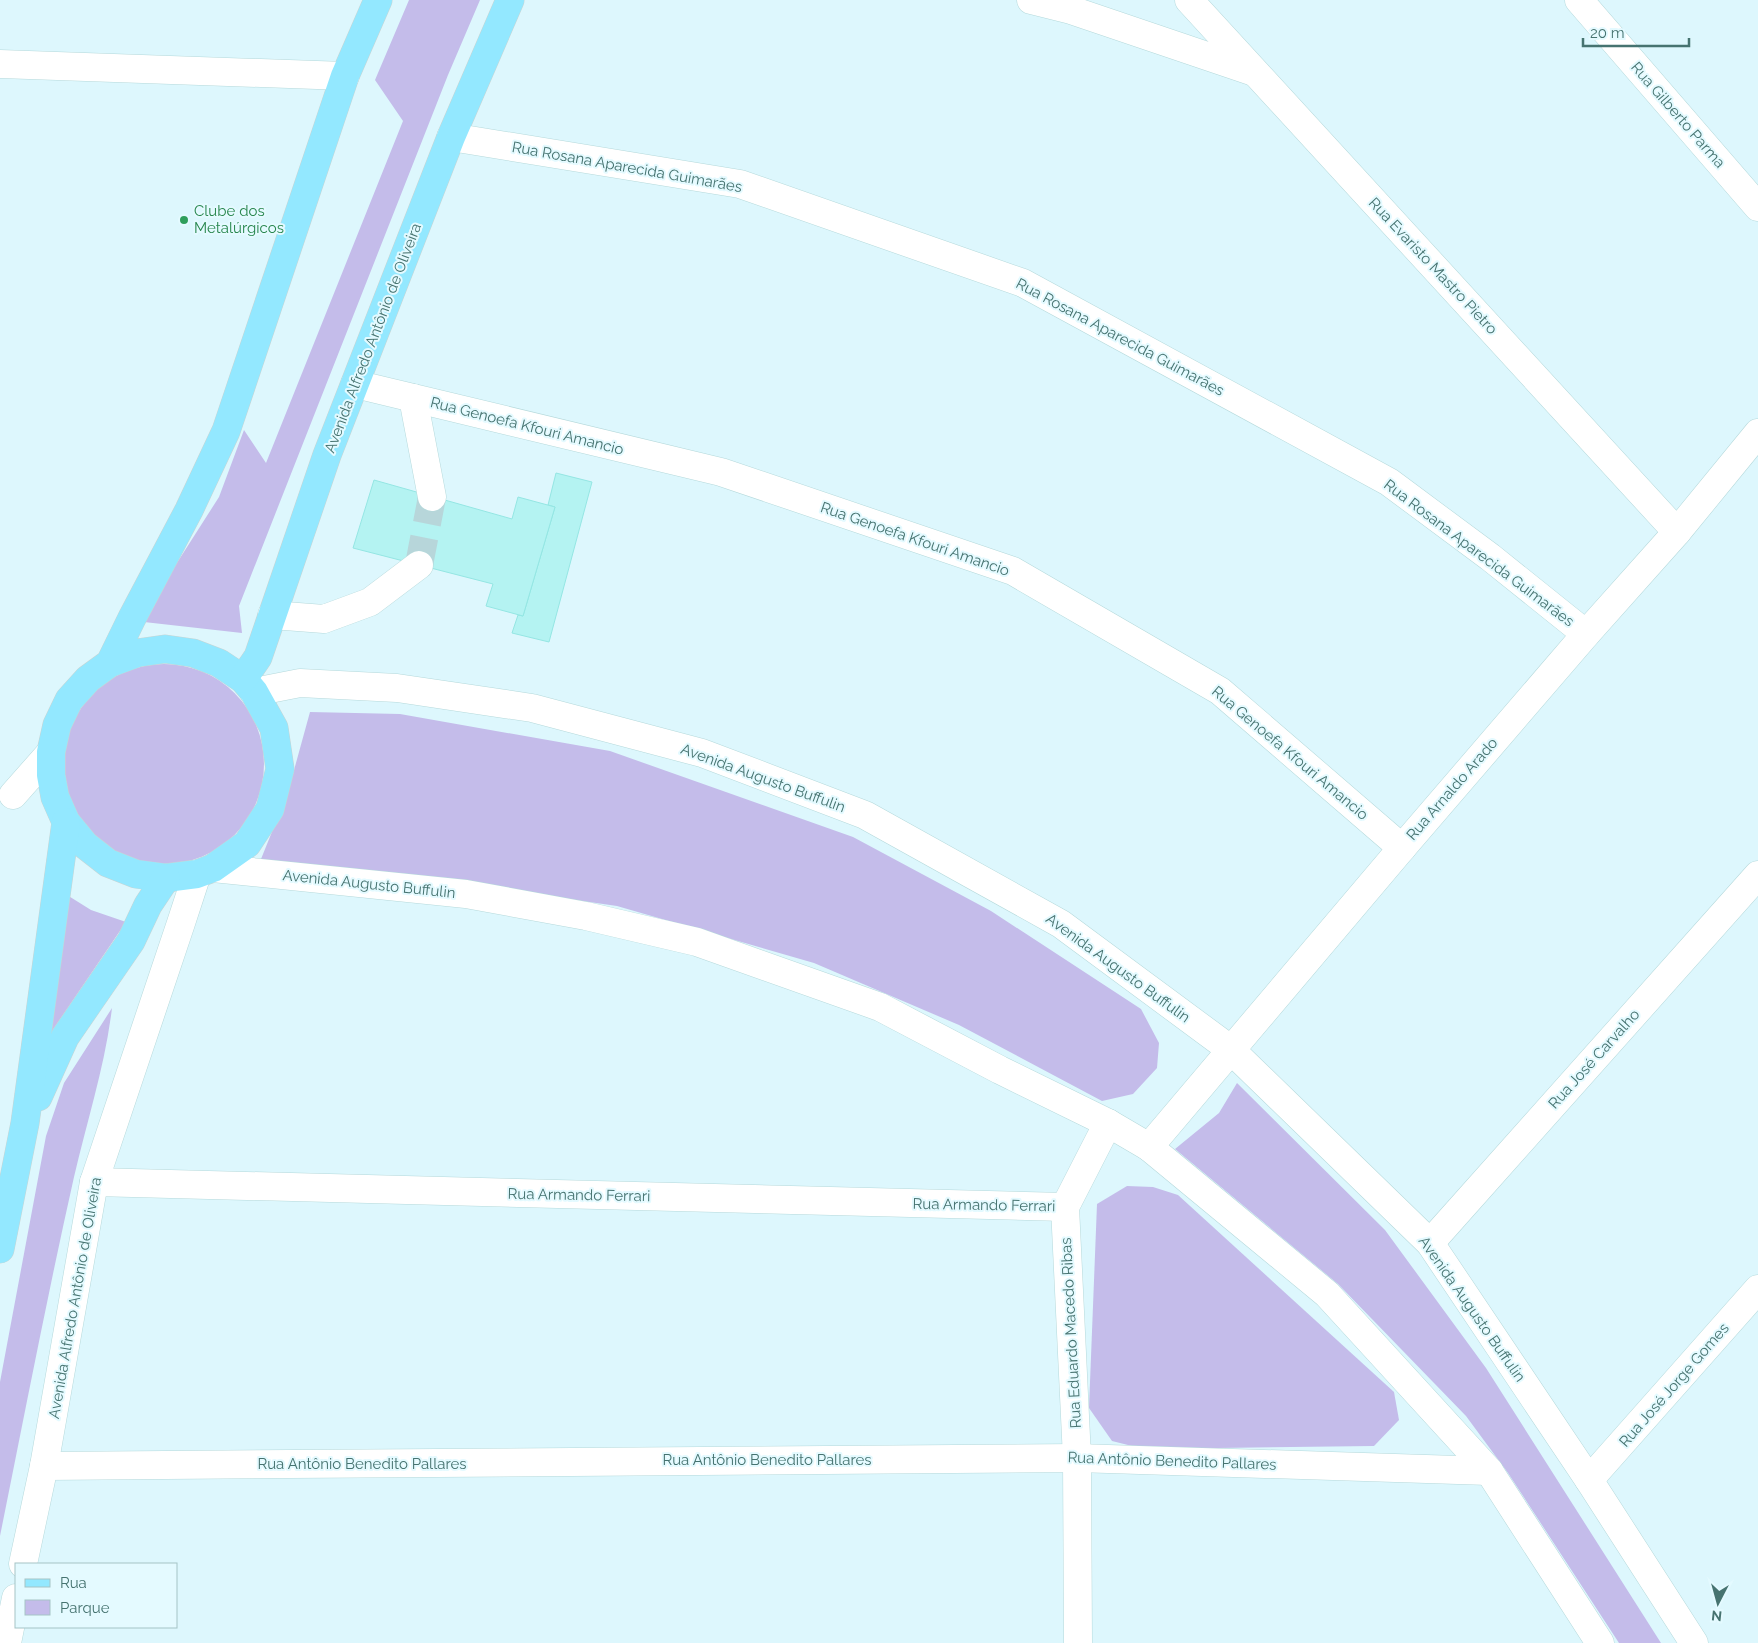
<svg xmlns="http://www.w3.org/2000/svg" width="1758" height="1643" font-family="Raleway,sans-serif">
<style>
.green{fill:#c4bcea}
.building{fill:#b4f3f2;stroke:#94e6e3}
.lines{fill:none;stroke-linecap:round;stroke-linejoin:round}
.minor-tunnel{stroke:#b7d6da;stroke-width:28;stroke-dasharray:28 14;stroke-linecap:butt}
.minor-casing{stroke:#b5d9db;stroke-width:29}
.major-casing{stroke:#c8d5d4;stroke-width:29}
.minor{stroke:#fff;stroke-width:28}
.major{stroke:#93e8ff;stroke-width:28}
.leisure-dot{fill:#2e9e5b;stroke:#e4faff;stroke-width:2}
.labels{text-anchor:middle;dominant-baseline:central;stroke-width:4;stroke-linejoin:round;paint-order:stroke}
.street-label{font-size:15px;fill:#467370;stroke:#e4faff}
.leisure-label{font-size:15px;fill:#27864d;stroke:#e4faff;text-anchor:start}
</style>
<rect width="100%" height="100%" fill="#ddf7fd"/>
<!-- green -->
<g class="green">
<path d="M 409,0 L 480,0 L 448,75 L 239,606 L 242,633 L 144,622 L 150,605 L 219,497 L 244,430 L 266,463 L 403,121 L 375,80 Z"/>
<circle cx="164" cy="764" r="100"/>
<path d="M 310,712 L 400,714 L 610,751 L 853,837 L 991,911 L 1141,1009 L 1159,1043 L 1157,1068 L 1133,1094 L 1102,1101 L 959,1025 L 814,963 L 617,906 L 451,882 L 259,864 L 288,792 Z"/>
<path d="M 67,895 L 91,910 L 126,922 L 48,1037 Z"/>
<path d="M 112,1008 C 105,1066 87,1121 74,1177 C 47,1297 24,1417 0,1536 L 0,1382 L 46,1136 L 64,1083 Z"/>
<path d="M 1237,1083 L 1385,1230 L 1486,1368 L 1661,1643 L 1619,1643 L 1508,1473 L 1466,1416 L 1338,1284 L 1175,1149 L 1219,1113 Z"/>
<path d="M 1127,1186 L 1153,1187 L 1178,1195 L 1394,1392 L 1399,1420 L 1374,1446 L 1144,1449 L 1112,1441 L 1089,1408 L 1097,1204 Z"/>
</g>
<!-- building -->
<g class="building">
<path d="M 556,473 L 592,482 L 549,642 L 512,633 L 518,615 L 523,616 L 555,507 L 548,505 Z"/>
<path d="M 374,480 L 512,519 L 518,497 L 555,507 L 523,616 L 486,606 L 493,584 L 353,548 Z"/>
</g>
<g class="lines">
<!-- minor-tunnel -->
<path class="minor-tunnel" d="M 419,565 L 432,497"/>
<defs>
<g id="minor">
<path d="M 1031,0 L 1071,10 L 1254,72"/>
<path d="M 1189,0 L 1677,532"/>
<path d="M 1579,0 L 1758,207"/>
<path d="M 0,64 L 345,76"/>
<path d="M 451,137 L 740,184 L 1023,283 L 1389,482 L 1490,557 L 1586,634"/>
<path d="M 355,384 L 721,472 L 1013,571 L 1220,691 L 1402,848"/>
<path d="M 413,398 L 432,497"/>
<path d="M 272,615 L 324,619 L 370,602 L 419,565"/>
<path d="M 254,692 L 300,683 L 397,688 L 532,708 L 702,753 L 865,815 L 1061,924 L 1230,1049 L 1430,1243 L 1589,1480 L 1694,1643"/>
<path d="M 13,795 L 51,752"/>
<path d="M 213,868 L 466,894 L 586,916 L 697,942 L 880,1007 L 1000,1070 L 1108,1123 L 1149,1147 L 1327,1294 L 1489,1471 L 1600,1643"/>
<path d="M 1149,1147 L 1402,848 L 1586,634 L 1677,532 L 1758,433"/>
<path d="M 94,1182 L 1065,1207"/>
<path d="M 1430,1243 L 1758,875"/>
<path d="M 44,1466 L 1077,1458 L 1489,1471"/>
<path d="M 1589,1480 L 1758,1289"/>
<path d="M 23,1564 L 44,1466 L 94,1182 L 181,923 L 197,874"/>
<path d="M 7,1643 L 16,1598"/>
<path d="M 1078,1643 L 1077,1458 L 1065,1207 L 1108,1123"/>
</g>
<g id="major">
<path d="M 110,663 L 137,653 L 165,649 L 193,653 L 219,663 L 243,679 L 254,692 L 274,728 L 280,769 L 270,809 L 247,844 L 213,868 L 197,874 L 166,878 L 136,874 L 108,863 L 85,845 L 66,822 L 55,797 L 51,775 L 51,752 L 57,725 L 69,700 L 88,679 L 110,663 L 132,618 L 189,510 L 226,431 L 345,76 L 378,0"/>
<path d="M 243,679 L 258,657 L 327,455 L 451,137 L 510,0"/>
<path d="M 38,1097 L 65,1037 L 131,941 L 148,905 L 166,878"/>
<path d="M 0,1249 L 25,1123 L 66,822"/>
</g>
</defs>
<!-- minor casing -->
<use href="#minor" class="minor-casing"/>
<!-- major casing -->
<use href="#major" class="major-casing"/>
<!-- minor -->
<use href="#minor" class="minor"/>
<!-- major -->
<use href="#major" class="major"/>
</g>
<!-- markers -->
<circle class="leisure-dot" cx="184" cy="220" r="5"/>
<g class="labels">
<!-- street labels -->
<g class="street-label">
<text transform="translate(1678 115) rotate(49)">Rua Gilberto Parma</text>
<text transform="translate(627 167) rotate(10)">Rua Rosana Aparecida Guimarães</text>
<text transform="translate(1433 266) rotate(47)">Rua Evaristo Mastro Pietro</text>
<text transform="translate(1120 337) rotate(28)">Rua Rosana Aparecida Guimarães</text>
<text transform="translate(373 338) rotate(-69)">Avenida Alfredo Antônio de Oliveira</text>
<text transform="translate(527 426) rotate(14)">Rua Genoefa Kfouri Amancio</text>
<text transform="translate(915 539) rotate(19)">Rua Genoefa Kfouri Amancio</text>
<text transform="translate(1479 553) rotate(37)">Rua Rosana Aparecida Guimarães</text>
<text transform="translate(1290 753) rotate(40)">Rua Genoefa Kfouri Amancio</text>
<text transform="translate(763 778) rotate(20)">Avenida Augusto Buffulin</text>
<text transform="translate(1452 789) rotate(-49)">Rua Arnaldo Arado</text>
<text transform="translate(369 884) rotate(6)">Avenida Augusto Buffulin</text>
<text transform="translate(1118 968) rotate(36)">Avenida Augusto Buffulin</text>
<text transform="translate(1594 1059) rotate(-48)">Rua José Carvalho</text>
<text transform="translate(579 1195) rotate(1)">Rua Armando Ferrari</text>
<text transform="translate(984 1205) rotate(1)">Rua Armando Ferrari</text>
<text transform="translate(75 1298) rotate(-80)">Avenida Alfredo Antônio de Oliveira</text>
<text transform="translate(1472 1309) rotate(55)">Avenida Augusto Buffulin</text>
<text transform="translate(1071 1333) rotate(-93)">Rua Eduardo Macedo Ribas</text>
<text transform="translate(1674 1385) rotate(-49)">Rua José Jorge Gomes</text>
<text x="767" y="1460">Rua Antônio Benedito Pallares</text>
<text transform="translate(1172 1461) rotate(2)">Rua Antônio Benedito Pallares</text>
<text x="362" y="1464">Rua Antônio Benedito Pallares</text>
</g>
<!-- leisure labels -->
<g class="leisure-label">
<text x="194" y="211">Clube dos<tspan x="194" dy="17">Metalúrgicos</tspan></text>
</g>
</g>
<!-- legend -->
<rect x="15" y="1563" width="162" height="65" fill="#e4faff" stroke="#a5c4c6"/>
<rect x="25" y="1579" width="25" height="8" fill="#93e8ff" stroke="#a5c4c6"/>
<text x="60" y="1588" font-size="15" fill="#467370">Rua</text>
<rect x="25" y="1600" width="25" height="15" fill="#c4bcea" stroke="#a5c4c6"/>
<text x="60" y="1613" font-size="15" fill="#467370">Parque</text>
<!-- north arrow -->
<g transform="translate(1718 1603) rotate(186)" stroke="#e4faff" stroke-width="4" paint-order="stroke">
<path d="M0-4L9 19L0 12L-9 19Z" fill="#467370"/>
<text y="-8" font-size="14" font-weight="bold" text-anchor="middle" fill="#467370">N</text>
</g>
<!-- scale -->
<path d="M1583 38v8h106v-8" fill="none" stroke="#467370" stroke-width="2.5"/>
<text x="1590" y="38" font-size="15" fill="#467370" stroke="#e4faff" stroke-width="4" paint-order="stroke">20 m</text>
</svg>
